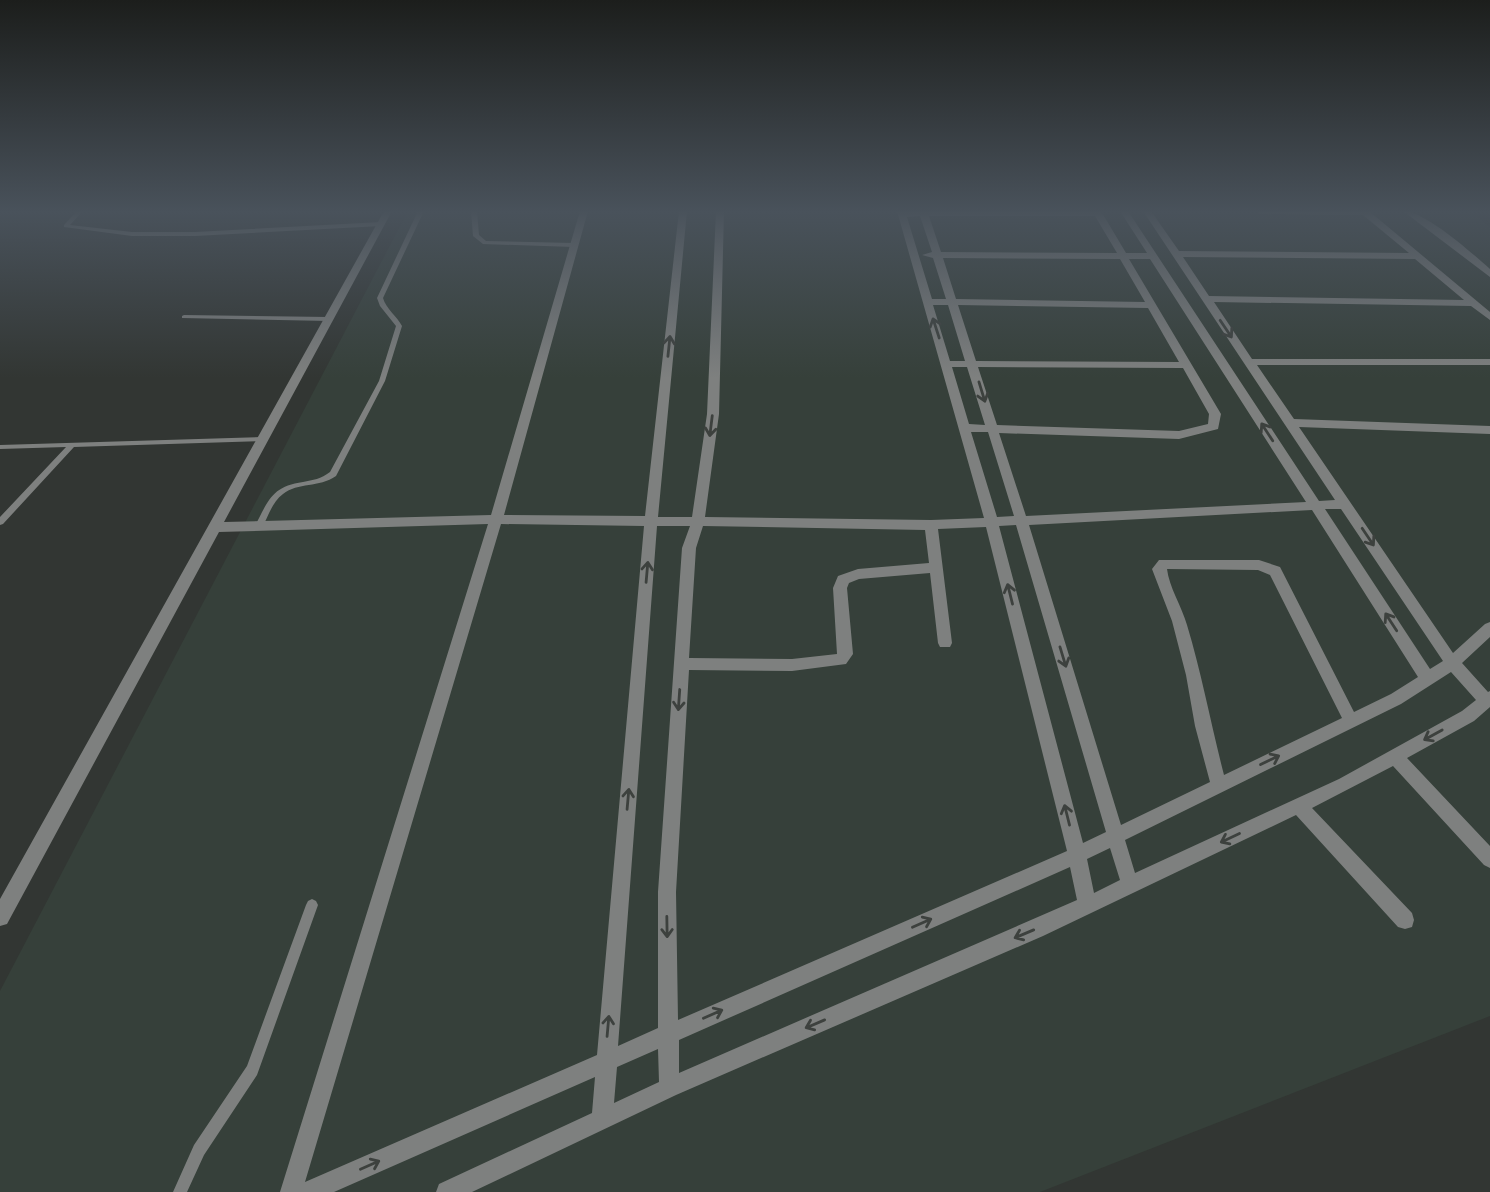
<svg xmlns="http://www.w3.org/2000/svg" width="1490" height="1192" font-family="'PT Sans Narrow',sans-serif">
<style>
.built{fill:#36403a}
.lines{fill:none;stroke-linecap:round;stroke-linejoin:round}
.lane{fill:#7e807f;fill-rule:evenodd}
.street{fill:#7e807f;fill-rule:evenodd}
.oneway{stroke:#3d413e}
</style>
<rect width="100%" height="100%" fill="#323633"/>
<!-- built -->
<path class="built" d="M 408,211 L 1471,211 L 1490,227 L 1490,1016 L 1040,1192 L 0,1192 L 0,991 Z"/>
<g class="lines">
<!-- lane -->
<g class="lane">
<path d="M 77,211 L 83,211 L 70,225 L 132,232 L 195,232 L 381,222 L 384,224 L 381,226 L 195,236 L 132,236 L 64,227 L 64,225 Z"/>
<path d="M 418,211 L 424,211 L 383,298 C 386,309 397,316 402,326 L 385,381 L 336,476 C 319,488 298,482 283,494 C 272,502 268,517 262,528 L 256,528 L 255,526 C 268,501 272,486 303,482 C 313,480 321,479 330,472 L 379,381 L 396,326 L 380,306 L 377,298 Z"/>
<path d="M 471,211 L 477,211 L 479,235 L 486,241 L 574,243 L 577,245 L 574,247 L 483,244 L 473,236 Z"/>
<path d="M 184,315 L 329,317 L 332,319 L 329,321 L 182,318 L 182,316 Z"/>
<path d="M 264,437 L 268,439 L 267,441 L 74,447 L 3,524 L 0,525 L 0,517 L 66,447 L 0,449 L 0,445 Z"/>
<path d="M 312,899 L 316,901 L 318,905 L 257,1075 L 204,1155 L 187,1192 L 173,1192 L 194,1145 L 247,1066 L 306,905 L 308,901 Z"/>
</g>
<!-- street -->
<g class="street">
<path d="M 384,211 L 392,211 L 224,522 L 491,515 L 580,211 L 588,211 L 504,515 L 645,516 L 679,211 L 687,211 L 658,517 L 692,517 L 707,414 L 716,211 L 724,211 L 719,414 L 705,517 L 931,520 L 984,518 L 897,211 L 1101,211 L 1126,253 L 1147,253 L 1120,211 L 1128,211 L 1319,501 L 1335,500 L 1143,211 L 1151,211 L 1179,251 L 1409,253 L 1363,215 L 1259,214 L 1255,211 L 1369,211 L 1490,312 L 1490,320 L 1471,306 L 1214,302 L 1252,359 L 1490,359 L 1490,365 L 1257,365 L 1294,419 L 1490,426 L 1490,434 L 1299,427 L 1453,653 L 1485,624 L 1490,622 L 1490,637 L 1462,663 L 1488,692 L 1490,691 L 1490,707 L 1474,721 L 1407,758 L 1490,846 L 1490,868 L 1484,865 L 1393,766 L 1312,808 L 1412,913 L 1414,920 L 1412,927 L 1405,929 L 1398,927 L 1296,815 L 1043,936 L 676,1095 L 472,1192 L 436,1192 L 439,1184 L 592,1113 L 595,1077 L 334,1192 L 280,1192 L 488,524 L 219,532 L 7,924 L 0,926 L 0,899 ZM 920,216 L 932,252 L 922,255 L 933,258 L 946,299 L 932,299 L 907,217 ZM 929,216 L 1095,216 L 1117,253 L 941,252 ZM 1183,257 L 1415,259 L 1464,300 L 1209,296 ZM 943,258 L 1120,259 L 1145,302 L 956,299 ZM 1129,259 L 1150,259 L 1306,502 L 1026,516 L 999,433 L 1179,439 L 1218,429 L 1221,414 ZM 933,305 L 948,305 L 965,361 L 950,361 ZM 958,305 L 1148,308 L 1179,362 L 976,361 ZM 952,367 L 967,367 L 985,425 L 969,424 ZM 978,367 L 1183,368 L 1209,414 L 1208,424 L 1179,431 L 997,425 ZM 971,432 L 988,432 L 1014,516 L 997,517 ZM 1325,509 L 1341,509 L 1443,661 L 1430,669 ZM 1312,510 L 1418,677 L 1391,694 L 1354,712 L 1280,567 L 1259,560 L 1159,560 L 1152,569 L 1172,621 L 1186,675 L 1195,726 L 1210,782 L 1121,825 L 1029,525 ZM 501,524 L 644,526 L 597,1055 L 305,1182 ZM 1016,525 L 1106,832 L 1083,843 L 999,526 ZM 657,526 L 690,526 L 682,548 L 658,892 L 658,1028 L 618,1046 ZM 703,526 L 925,530 L 929,563 L 858,569 L 838,576 L 833,588 L 837,654 L 792,659 L 689,658 L 696,548 ZM 986,527 L 1067,851 L 678,1020 L 676,892 L 689,670 L 792,671 L 846,664 L 853,654 L 847,588 L 849,583 L 859,579 L 930,573 L 938,643 L 940,647 L 950,647 L 952,643 L 938,529 ZM 1167,569 L 1258,570 L 1270,575 L 1342,718 L 1224,775 C 1211,725 1202,675 1187,625 C 1182,607 1169,587 1167,569 ZM 1451,672 L 1476,700 L 1462,711 L 1339,779 L 1135,873 L 1125,840 L 1401,704 ZM 1110,848 L 1120,880 L 1094,893 L 1087,859 ZM 1070,867 L 1077,900 L 679,1073 L 679,1040 ZM 658,1049 L 659,1082 L 614,1103 L 617,1067 Z"/>
<path d="M 1403,211 C 1425,211 1472,253 1490,269 L 1490,277 Z"/>
</g>
</g>
<!-- one-way arrows -->
<defs><path id="oneway-shaft" d="M-6 0H5M1.5-3L5.5 0L1.5 3" fill="none" stroke-width="1.6" stroke-linecap="round" stroke-linejoin="round" transform="scale(1.75)"/></defs>
<g class="oneway">
<use href="#oneway-shaft" transform="translate(936 328) rotate(-108)"/>
<use href="#oneway-shaft" transform="translate(1226 329) rotate(56)"/>
<use href="#oneway-shaft" transform="translate(669 346) rotate(-84)"/>
<use href="#oneway-shaft" transform="translate(982 392) rotate(73)"/>
<use href="#oneway-shaft" transform="translate(711 426) rotate(97)"/>
<use href="#oneway-shaft" transform="translate(1267 432) rotate(-123)"/>
<use href="#oneway-shaft" transform="translate(1368 537) rotate(56)"/>
<use href="#oneway-shaft" transform="translate(647 572) rotate(-85)"/>
<use href="#oneway-shaft" transform="translate(1010 594) rotate(-104)"/>
<use href="#oneway-shaft" transform="translate(1391 622) rotate(-123)"/>
<use href="#oneway-shaft" transform="translate(1063 657) rotate(73)"/>
<use href="#oneway-shaft" transform="translate(679 700) rotate(94)"/>
<use href="#oneway-shaft" transform="translate(1433 735) rotate(151)"/>
<use href="#oneway-shaft" transform="translate(1270 760) rotate(-26)"/>
<use href="#oneway-shaft" transform="translate(628 799) rotate(-85)"/>
<use href="#oneway-shaft" transform="translate(1067 815) rotate(-104)"/>
<use href="#oneway-shaft" transform="translate(1230 838) rotate(155)"/>
<use href="#oneway-shaft" transform="translate(922 923) rotate(-24)"/>
<use href="#oneway-shaft" transform="translate(667 927) rotate(89)"/>
<use href="#oneway-shaft" transform="translate(1024 934) rotate(157)"/>
<use href="#oneway-shaft" transform="translate(713 1014) rotate(-24)"/>
<use href="#oneway-shaft" transform="translate(815 1024) rotate(157)"/>
<use href="#oneway-shaft" transform="translate(608 1026) rotate(-85)"/>
<use href="#oneway-shaft" transform="translate(370 1165) rotate(-24)"/>
</g>
<!-- sky -->
<linearGradient id="sky" x2="0" y2="1"><stop stop-color="#1c1e1c"/><stop offset="0.56" stop-color="#49525b"/><stop offset="1" stop-color="#49525b" stop-opacity="0"/></linearGradient>
<rect width="1490" height="378" fill="url(#sky)"/>
</svg>
